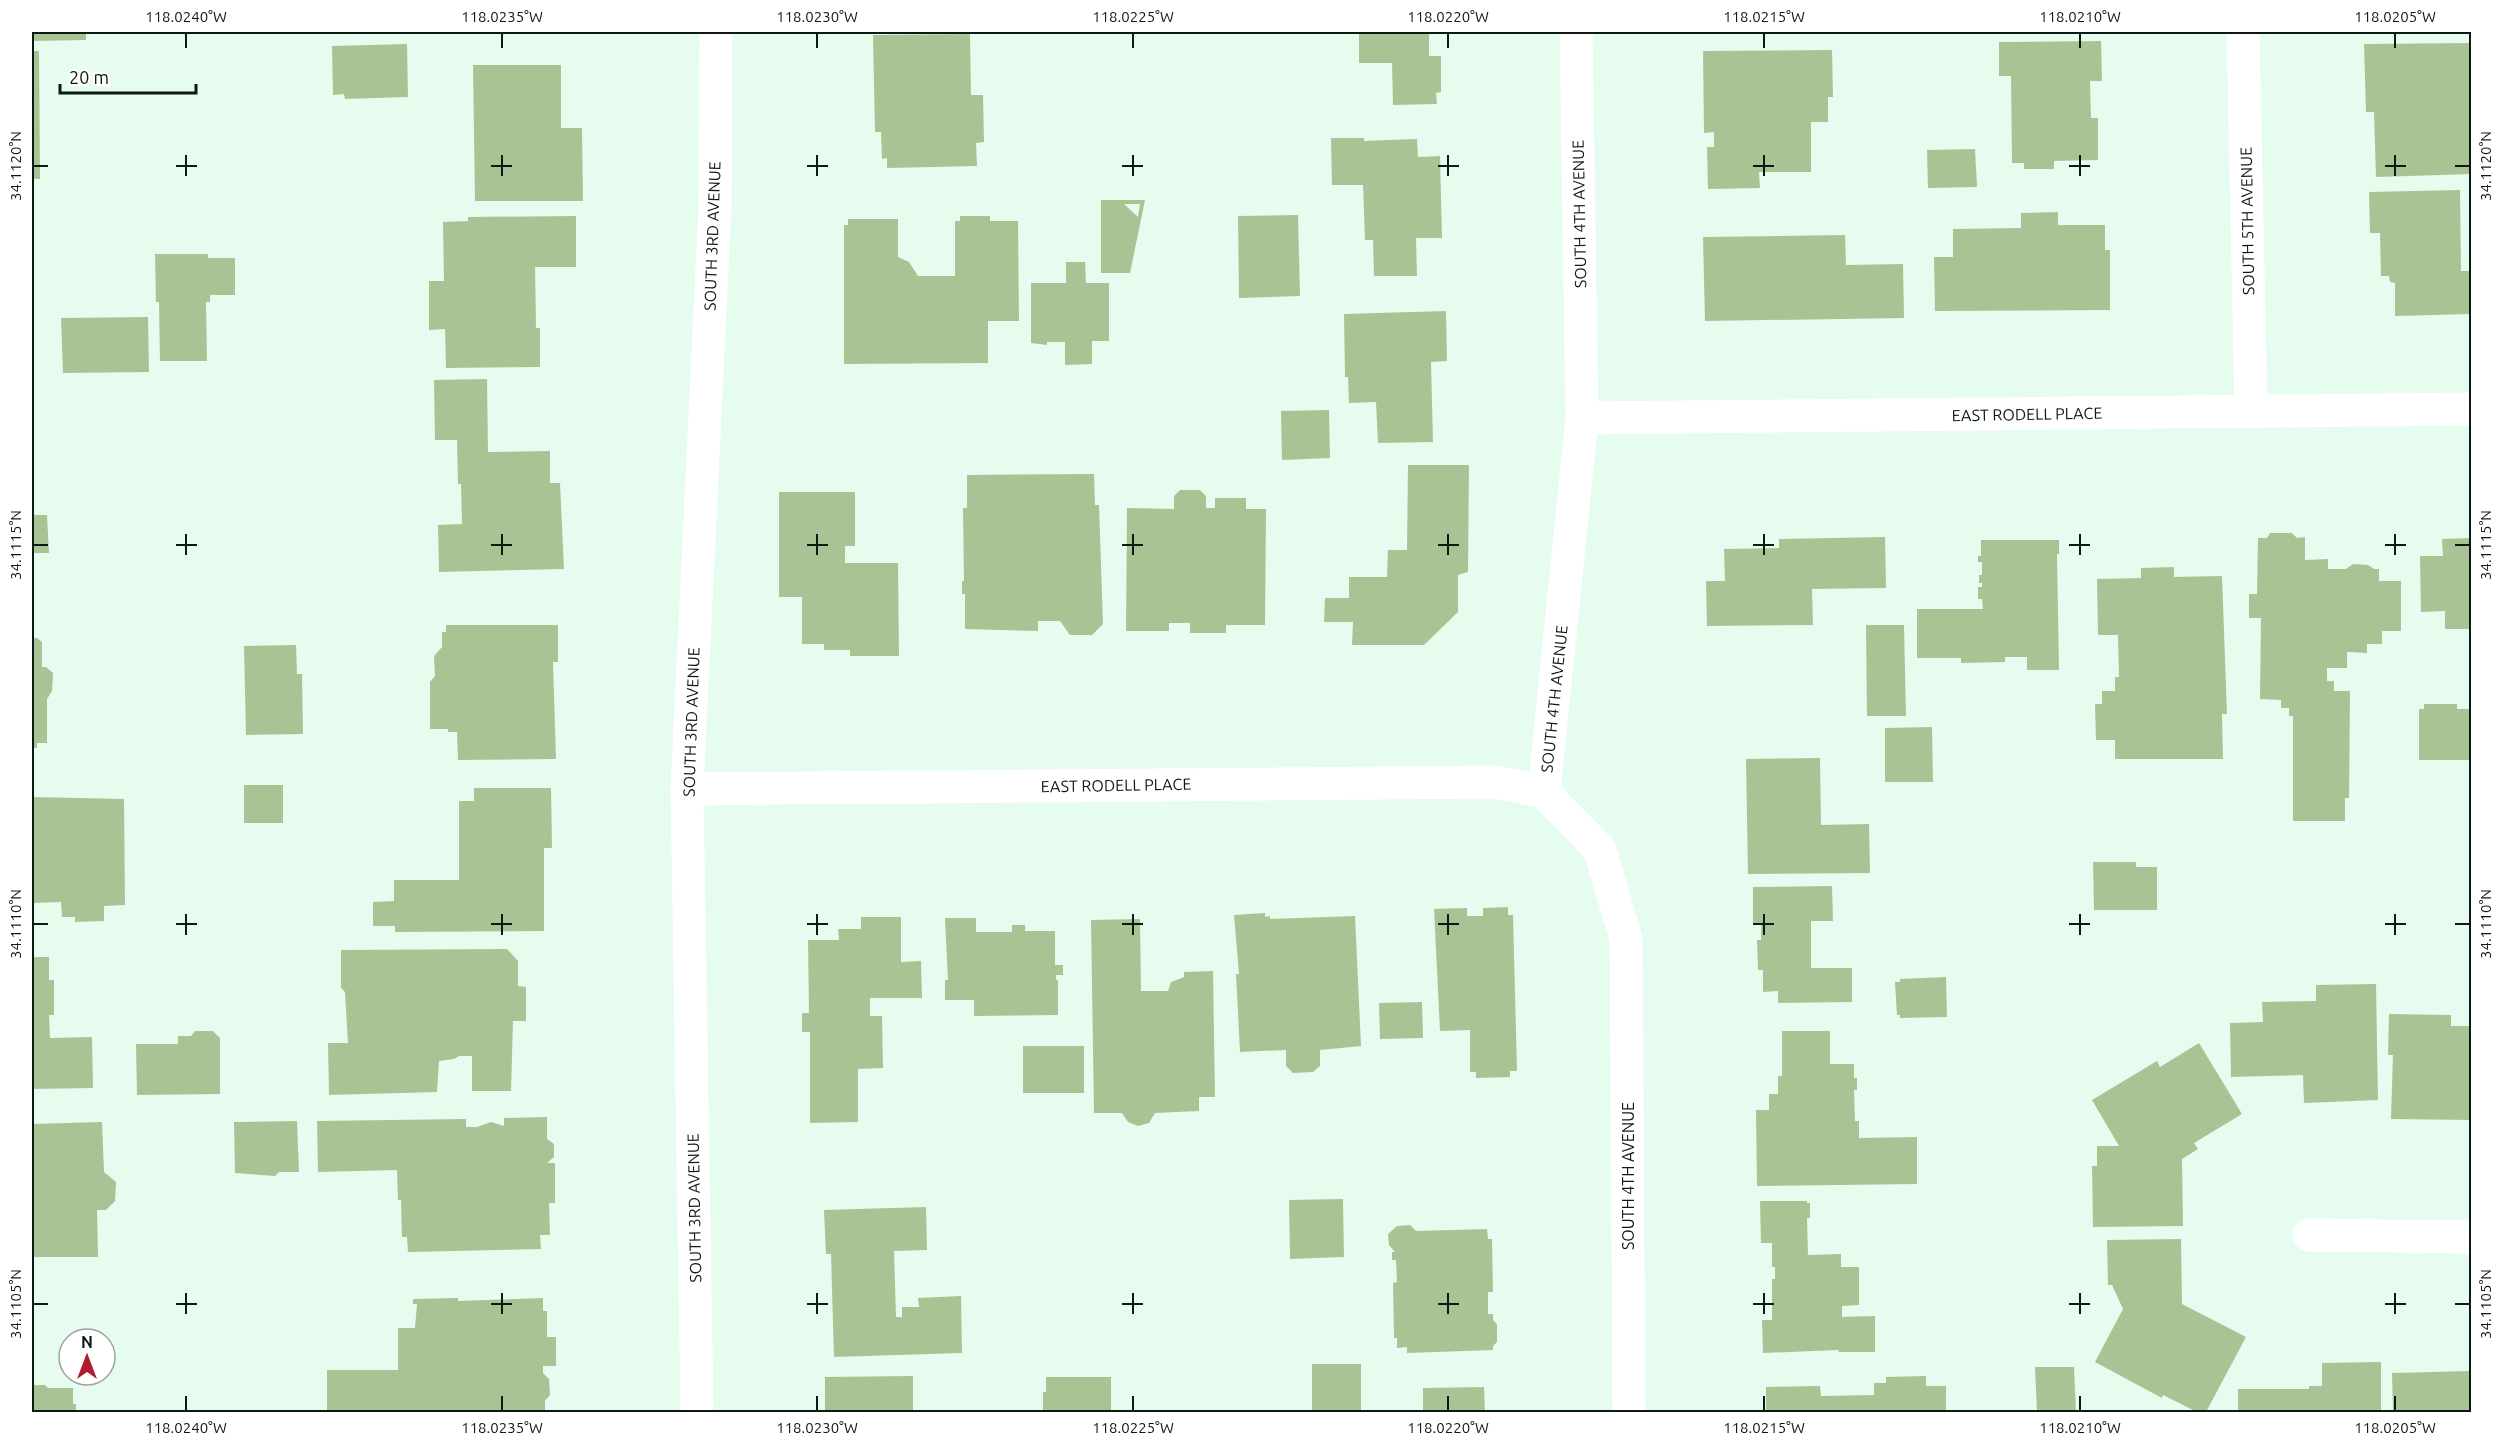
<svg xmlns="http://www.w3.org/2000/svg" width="2503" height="1444" font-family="Ubuntu,sans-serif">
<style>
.building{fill:#a9c494;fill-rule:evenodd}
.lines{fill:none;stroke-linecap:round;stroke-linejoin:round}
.minor{stroke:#fff;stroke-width:33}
.ticks{fill:none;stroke:#101814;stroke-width:2}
.labels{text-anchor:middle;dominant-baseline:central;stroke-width:4.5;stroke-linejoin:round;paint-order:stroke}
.street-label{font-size:16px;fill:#101814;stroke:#fff}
.neatline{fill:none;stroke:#101814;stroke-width:2}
.ticks-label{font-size:15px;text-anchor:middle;fill:#101814}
</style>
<rect width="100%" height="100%" fill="#e5fcee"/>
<!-- building -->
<g class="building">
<path d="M 32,32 L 86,32 L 86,40 L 32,41 Z"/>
<path d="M 1359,32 L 1429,32 L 1429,56 L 1441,56 L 1441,92 L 1436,93 L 1437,104 L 1393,105 L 1392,63 L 1359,63 Z"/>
<path d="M 970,34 L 971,95 L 983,95 L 984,142 L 976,143 L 977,166 L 887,168 L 887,158 L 882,159 L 881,132 L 875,132 L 873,35 Z"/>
<path d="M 2101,41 L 2102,81 L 2090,81 L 2091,118 L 2098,118 L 2098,160 L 2054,161 L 2054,169 L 2024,169 L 2024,163 L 2012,163 L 2011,76 L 1999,76 L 1999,42 Z"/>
<path d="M 2472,43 L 2472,174 L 2376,177 L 2374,112 L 2366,112 L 2364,44 Z"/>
<path d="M 407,44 L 408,97 L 345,99 L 344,94 L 333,95 L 332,46 Z"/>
<path d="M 1832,50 L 1833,97 L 1828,97 L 1828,122 L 1811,122 L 1811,172 L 1759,172 L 1760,188 L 1708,189 L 1707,147 L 1714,147 L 1714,132 L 1704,133 L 1703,51 Z"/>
<path d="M 32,51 L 39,51 L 40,179 L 32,179 Z"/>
<path d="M 473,65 L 561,65 L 561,128 L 582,128 L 583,201 L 475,201 Z"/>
<path d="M 1331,138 L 1364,138 L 1364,141 L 1417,139 L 1418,157 L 1440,156 L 1442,238 L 1416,238 L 1417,276 L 1374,276 L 1373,240 L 1365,240 L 1363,185 L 1332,185 Z"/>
<path d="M 1975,149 L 1977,187 L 1928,188 L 1927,150 Z"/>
<path d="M 2460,190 L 2461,271 L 2472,271 L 2472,314 L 2395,316 L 2395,283 L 2390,282 L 2389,276 L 2381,276 L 2380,233 L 2370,233 L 2369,192 Z"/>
<path d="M 1101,200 L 1145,200 L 1130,273 L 1101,273 ZM 1124,204 L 1140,204 L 1138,217 Z"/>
<path d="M 2058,212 L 2058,225 L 2105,225 L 2105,250 L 2110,250 L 2110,310 L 1935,311 L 1934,257 L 1953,257 L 1953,229 L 2021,228 L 2021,213 Z"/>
<path d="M 1298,215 L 1300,296 L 1239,298 L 1238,216 Z"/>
<path d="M 576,216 L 576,267 L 535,267 L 536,328 L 540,328 L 540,367 L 446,368 L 445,329 L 429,330 L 429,281 L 444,281 L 443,222 L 468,221 L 468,217 Z"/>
<path d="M 960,216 L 990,216 L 990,221 L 1018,221 L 1019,321 L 988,321 L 988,363 L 844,364 L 844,225 L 848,225 L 848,219 L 898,219 L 898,257 L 909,262 L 918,276 L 955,276 L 955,221 L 960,221 Z"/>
<path d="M 1845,235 L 1846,265 L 1903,264 L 1904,318 L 1705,321 L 1703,237 Z"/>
<path d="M 155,254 L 208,254 L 208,258 L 235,258 L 235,295 L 210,295 L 210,302 L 206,302 L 207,361 L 160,361 L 159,302 L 156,302 Z"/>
<path d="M 1066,262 L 1085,262 L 1086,283 L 1109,283 L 1109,341 L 1092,341 L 1092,364 L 1065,365 L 1065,342 L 1047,342 L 1047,345 L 1031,343 L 1031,283 L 1066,283 Z"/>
<path d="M 1446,311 L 1447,361 L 1431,362 L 1433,442 L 1378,443 L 1376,402 L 1349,403 L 1348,377 L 1345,377 L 1344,314 Z"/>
<path d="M 148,317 L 149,372 L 63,373 L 61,318 Z"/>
<path d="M 487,379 L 488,452 L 550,451 L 550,483 L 560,483 L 564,569 L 439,572 L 438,525 L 462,524 L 461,484 L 458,484 L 457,440 L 435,440 L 434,380 Z"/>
<path d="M 1329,410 L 1330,458 L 1282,460 L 1281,411 Z"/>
<path d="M 1408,465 L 1469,465 L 1468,572 L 1458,575 L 1458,612 L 1424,645 L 1352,645 L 1353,622 L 1324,622 L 1325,598 L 1349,598 L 1349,577 L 1387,577 L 1388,550 L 1407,550 Z"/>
<path d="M 1094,474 L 1095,505 L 1099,505 L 1103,624 L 1092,635 L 1070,635 L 1060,621 L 1038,621 L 1038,631 L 965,629 L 965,594 L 962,594 L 962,581 L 964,581 L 963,508 L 967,508 L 967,475 Z"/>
<path d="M 1180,490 L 1200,490 L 1206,496 L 1206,508 L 1215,508 L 1215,498 L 1246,498 L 1246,509 L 1266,509 L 1265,625 L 1226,625 L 1226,633 L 1190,633 L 1190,623 L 1169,623 L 1169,631 L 1126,631 L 1127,508 L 1174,509 L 1174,496 Z"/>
<path d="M 779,492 L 855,492 L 855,546 L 845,546 L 845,563 L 898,563 L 899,656 L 850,656 L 850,650 L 824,650 L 824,644 L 802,644 L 802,597 L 779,597 Z"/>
<path d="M 32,515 L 47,515 L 49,553 L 32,553 Z"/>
<path d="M 2270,533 L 2292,533 L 2297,538 L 2305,537 L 2305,560 L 2328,559 L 2328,569 L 2346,569 L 2353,564 L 2368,565 L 2374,569 L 2379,569 L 2379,581 L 2401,581 L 2401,631 L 2382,631 L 2382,644 L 2367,644 L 2367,653 L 2347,652 L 2347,668 L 2327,668 L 2327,681 L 2334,681 L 2334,691 L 2350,691 L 2349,798 L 2345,798 L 2345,821 L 2293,821 L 2293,716 L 2289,716 L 2289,708 L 2281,708 L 2281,700 L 2260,699 L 2261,618 L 2249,618 L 2249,594 L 2257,594 L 2258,538 L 2267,538 Z"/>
<path d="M 1885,537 L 1886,588 L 1812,589 L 1813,625 L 1707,626 L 1706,581 L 1725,581 L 1724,549 L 1779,548 L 1779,539 Z"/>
<path d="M 2472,538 L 2472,629 L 2445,629 L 2445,611 L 2421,612 L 2420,556 L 2443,556 L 2442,539 Z"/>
<path d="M 1981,540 L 2059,540 L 2059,554 L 2057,554 L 2059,670 L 2027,670 L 2027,657 L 2005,657 L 2005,662 L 1961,663 L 1961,658 L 1917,658 L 1917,609 L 1983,609 L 1982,599 L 1978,599 L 1978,587 L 1982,587 L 1982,583 L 1979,583 L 1979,575 L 1982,575 L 1982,562 L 1978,562 L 1978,556 L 1981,556 Z"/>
<path d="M 2174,567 L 2174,577 L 2222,576 L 2227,714 L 2222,714 L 2223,759 L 2115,759 L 2115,740 L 2096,740 L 2095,704 L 2102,704 L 2102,691 L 2115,691 L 2115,677 L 2119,677 L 2118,635 L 2098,635 L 2097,579 L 2141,578 L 2141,568 Z"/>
<path d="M 446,625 L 558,625 L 558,662 L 553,662 L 556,759 L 458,760 L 457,732 L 448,732 L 448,729 L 430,729 L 430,682 L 435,676 L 434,656 L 442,647 L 442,632 L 446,632 Z"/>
<path d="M 1866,625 L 1904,625 L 1906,716 L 1867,716 Z"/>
<path d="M 32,638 L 37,638 L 42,642 L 42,667 L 46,667 L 53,673 L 52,691 L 47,699 L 47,743 L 37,743 L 37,748 L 32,748 Z"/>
<path d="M 296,645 L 297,674 L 302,674 L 303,734 L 246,735 L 244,646 Z"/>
<path d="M 2424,704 L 2457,704 L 2457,709 L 2472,709 L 2472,760 L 2419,760 L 2419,709 L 2424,709 Z"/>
<path d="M 1932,727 L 1933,782 L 1885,782 L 1885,728 Z"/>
<path d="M 1820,758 L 1821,825 L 1869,824 L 1870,873 L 1748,874 L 1746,759 Z"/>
<rect x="244" y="785" width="39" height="38"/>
<path d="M 474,788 L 551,788 L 552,848 L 544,848 L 544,931 L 395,932 L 395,926 L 373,926 L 373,902 L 394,901 L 394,880 L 459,880 L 459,801 L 474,801 Z"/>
<path d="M 32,797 L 124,799 L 125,905 L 104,906 L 104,921 L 75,922 L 75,917 L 62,917 L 61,902 L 32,903 Z"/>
<path d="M 2093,862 L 2136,862 L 2136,867 L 2157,867 L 2157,910 L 2094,910 Z"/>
<path d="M 1832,886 L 1833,921 L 1811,921 L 1811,968 L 1852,968 L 1852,1002 L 1778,1003 L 1778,991 L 1763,992 L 1763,970 L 1758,970 L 1757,940 L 1761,940 L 1761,925 L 1753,925 L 1753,887 Z"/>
<path d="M 1508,907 L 1508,915 L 1513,915 L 1517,1071 L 1510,1071 L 1510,1077 L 1476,1078 L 1476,1072 L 1470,1072 L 1470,1030 L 1440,1031 L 1434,909 L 1467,908 L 1467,916 L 1483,916 L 1483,908 Z"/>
<path d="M 1265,913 L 1265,917 L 1270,916 L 1270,919 L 1355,916 L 1361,1046 L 1320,1050 L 1320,1066 L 1313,1072 L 1293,1073 L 1286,1066 L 1286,1050 L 1240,1052 L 1236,974 L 1239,974 L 1234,915 Z"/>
<path d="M 861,917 L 901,917 L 901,962 L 921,961 L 922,998 L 870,998 L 870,1016 L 882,1016 L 883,1068 L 858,1069 L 858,1122 L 810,1123 L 810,1032 L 802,1032 L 802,1013 L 809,1013 L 808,940 L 839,940 L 838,929 L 861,929 Z"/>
<path d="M 945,918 L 976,918 L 976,932 L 1012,932 L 1012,925 L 1025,925 L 1025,931 L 1055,931 L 1055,965 L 1063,965 L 1063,975 L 1056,975 L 1056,980 L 1058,980 L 1058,1015 L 974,1016 L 974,1000 L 945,1000 L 945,980 L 948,980 Z"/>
<path d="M 1140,919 L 1141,991 L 1168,991 L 1171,982 L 1184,977 L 1184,972 L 1213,971 L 1215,1097 L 1199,1097 L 1199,1111 L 1155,1113 L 1149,1123 L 1138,1126 L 1128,1122 L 1122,1113 L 1094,1113 L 1091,920 Z"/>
<path d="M 507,949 L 518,961 L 518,986 L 526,987 L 526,1021 L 513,1021 L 511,1091 L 472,1091 L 472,1056 L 459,1056 L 454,1059 L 439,1061 L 437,1092 L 329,1095 L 328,1043 L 348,1043 L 345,992 L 341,988 L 341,950 Z"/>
<path d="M 32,957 L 49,957 L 49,980 L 54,980 L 54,1015 L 49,1015 L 50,1038 L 92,1037 L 93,1088 L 32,1089 Z"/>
<path d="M 1946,977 L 1947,1017 L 1900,1018 L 1900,1015 L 1897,1015 L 1895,982 L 1900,982 L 1900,979 Z"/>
<path d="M 2376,984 L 2378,1100 L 2304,1103 L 2303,1075 L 2231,1077 L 2230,1023 L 2263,1022 L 2262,1002 L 2316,1001 L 2316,985 Z"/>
<path d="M 1422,1002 L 1423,1038 L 1380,1039 L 1379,1003 Z"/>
<path d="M 2389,1014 L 2451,1015 L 2451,1026 L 2472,1026 L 2472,1120 L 2391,1119 L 2393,1055 L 2388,1055 Z"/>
<path d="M 195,1031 L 213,1031 L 220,1038 L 220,1094 L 137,1095 L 136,1044 L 178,1044 L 178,1036 L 191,1036 Z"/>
<path d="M 1782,1031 L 1830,1031 L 1830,1064 L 1854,1064 L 1854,1078 L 1857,1078 L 1857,1090 L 1854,1090 L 1855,1121 L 1859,1121 L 1859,1138 L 1917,1137 L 1917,1184 L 1757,1186 L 1756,1110 L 1769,1110 L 1769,1094 L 1778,1094 L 1778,1076 L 1782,1076 Z"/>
<path d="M 2199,1043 L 2242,1114 L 2194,1143 L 2198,1149 L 2182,1159 L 2183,1226 L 2093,1227 L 2092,1166 L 2097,1166 L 2097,1146 L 2119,1146 L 2092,1100 L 2157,1061 L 2160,1067 Z"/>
<rect x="1023" y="1046" width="61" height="47"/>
<path d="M 547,1117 L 547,1139 L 554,1144 L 554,1157 L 547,1163 L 555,1163 L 555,1203 L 549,1203 L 550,1235 L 540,1235 L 541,1249 L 408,1252 L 407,1237 L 402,1237 L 401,1200 L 398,1200 L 397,1170 L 318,1172 L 317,1121 L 466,1119 L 466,1127 L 477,1127 L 491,1122 L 504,1126 L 504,1118 Z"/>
<path d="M 297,1121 L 299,1172 L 279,1172 L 275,1176 L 235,1173 L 234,1122 Z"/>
<path d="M 102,1122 L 104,1172 L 116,1182 L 115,1201 L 106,1210 L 97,1210 L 98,1257 L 32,1257 L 32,1124 Z"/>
<path d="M 1343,1199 L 1344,1257 L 1290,1259 L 1289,1200 Z"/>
<path d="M 1760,1201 L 1807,1201 L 1807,1203 L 1810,1203 L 1810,1218 L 1807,1218 L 1808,1255 L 1841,1254 L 1841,1267 L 1859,1267 L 1859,1305 L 1842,1306 L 1842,1317 L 1875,1316 L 1875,1352 L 1839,1352 L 1838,1350 L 1763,1353 L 1762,1320 L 1772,1320 L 1772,1279 L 1775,1279 L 1775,1267 L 1772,1267 L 1772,1243 L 1761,1243 Z"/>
<path d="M 926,1207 L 927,1250 L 894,1251 L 896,1317 L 902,1317 L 902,1307 L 919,1307 L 918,1298 L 961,1296 L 962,1353 L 834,1357 L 831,1254 L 826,1254 L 824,1210 Z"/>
<path d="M 1410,1225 L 1416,1231 L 1487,1229 L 1488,1239 L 1492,1239 L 1493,1292 L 1488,1292 L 1488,1314 L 1493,1314 L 1493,1320 L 1497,1324 L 1497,1342 L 1493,1346 L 1493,1350 L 1407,1353 L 1407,1347 L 1397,1348 L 1397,1338 L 1394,1338 L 1393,1283 L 1397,1282 L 1396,1260 L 1392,1260 L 1392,1252 L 1395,1252 L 1389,1245 L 1388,1234 L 1397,1226 Z"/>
<path d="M 2181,1239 L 2182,1304 L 2246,1337 L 2206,1412 L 2197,1412 L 2163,1395 L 2162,1398 L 2095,1362 L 2123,1309 L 2112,1285 L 2108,1285 L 2107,1240 Z"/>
<path d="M 458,1298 L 458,1301 L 543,1298 L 543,1311 L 547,1311 L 547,1337 L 556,1337 L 556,1366 L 543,1366 L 543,1373 L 549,1379 L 550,1395 L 545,1401 L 545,1412 L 327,1412 L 327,1370 L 398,1370 L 398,1328 L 415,1328 L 417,1304 L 413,1304 L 413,1299 Z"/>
<path d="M 2381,1362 L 2381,1412 L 2238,1412 L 2238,1389 L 2309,1389 L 2309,1386 L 2322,1386 L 2322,1363 Z"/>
<rect x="1312" y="1364" width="49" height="48"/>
<path d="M 2035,1367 L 2074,1367 L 2076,1412 L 2037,1412 Z"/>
<path d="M 2472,1371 L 2472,1412 L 2393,1412 L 2392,1373 Z"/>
<path d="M 913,1376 L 913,1412 L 825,1412 L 825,1377 Z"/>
<path d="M 1926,1376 L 1926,1386 L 1946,1386 L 1946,1412 L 1766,1412 L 1766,1387 L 1820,1386 L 1821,1396 L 1874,1395 L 1874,1383 L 1886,1383 L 1886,1377 Z"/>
<path d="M 1046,1377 L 1111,1377 L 1111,1412 L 1043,1412 L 1043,1392 L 1046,1392 Z"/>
<path d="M 32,1385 L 45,1385 L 48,1388 L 73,1388 L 73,1404 L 76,1404 L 76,1412 L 32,1412 Z"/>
<path d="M 1484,1387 L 1485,1412 L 1423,1412 L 1423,1388 Z"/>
</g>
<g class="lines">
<!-- minor -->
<g class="minor">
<path d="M 1576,32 L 1582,418 L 1544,792 L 1600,850 L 1626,939 L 1629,1412"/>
<path d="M 2243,32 L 2251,411"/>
<path d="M 1582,418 L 2472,409"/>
<path d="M 687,789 L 1496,782 L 1544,792"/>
<path d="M 2309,1235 L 2472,1237"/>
<path d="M 697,1412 L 687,789 L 715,207 L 716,32"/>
</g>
</g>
<!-- ticks -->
<path class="ticks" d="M 186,33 L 186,48M 502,33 L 502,48M 817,33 L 817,48M 1133,33 L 1133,48M 1448,33 L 1448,48M 1764,33 L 1764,48M 2080,33 L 2080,48M 2395,33 L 2395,48M 186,155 L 186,176M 502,155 L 502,176M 817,155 L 817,176M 1133,155 L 1133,176M 1448,155 L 1448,176M 1764,155 L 1764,176M 2080,155 L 2080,176M 2395,155 L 2395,176M 33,166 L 48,166M 176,166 L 197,166M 491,166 L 512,166M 807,166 L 828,166M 1122,166 L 1143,166M 1438,166 L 1459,166M 1753,166 L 1774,166M 2069,166 L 2090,166M 2385,166 L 2406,166M 2455,166 L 2470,166M 186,534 L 186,555M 502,534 L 502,555M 817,534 L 817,555M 1133,534 L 1133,555M 1448,534 L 1448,555M 1764,534 L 1764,555M 2080,534 L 2080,555M 2395,534 L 2395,555M 33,545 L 48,545M 176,545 L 197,545M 491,545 L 512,545M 807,545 L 828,545M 1122,545 L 1143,545M 1438,545 L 1459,545M 1753,545 L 1774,545M 2069,545 L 2090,545M 2385,545 L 2406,545M 2455,545 L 2470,545M 186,914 L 186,935M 502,914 L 502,935M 817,914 L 817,935M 1133,914 L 1133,935M 1448,914 L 1448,935M 1764,914 L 1764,935M 2080,914 L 2080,935M 2395,914 L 2395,935M 33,924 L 48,924M 176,924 L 197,924M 491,924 L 512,924M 807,924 L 828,924M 1122,924 L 1143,924M 1438,924 L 1459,924M 1753,924 L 1774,924M 2069,924 L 2090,924M 2385,924 L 2406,924M 2455,924 L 2470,924M 186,1293 L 186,1314M 502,1293 L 502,1314M 817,1293 L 817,1314M 1133,1293 L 1133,1314M 1448,1293 L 1448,1314M 1764,1293 L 1764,1314M 2080,1293 L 2080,1314M 2395,1293 L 2395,1314M 33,1304 L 48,1304M 176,1304 L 197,1304M 491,1304 L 512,1304M 807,1304 L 828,1304M 1122,1304 L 1143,1304M 1438,1304 L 1459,1304M 1753,1304 L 1774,1304M 2069,1304 L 2090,1304M 2385,1304 L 2406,1304M 2455,1304 L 2470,1304M 186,1396 L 186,1411M 502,1396 L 502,1411M 817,1396 L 817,1411M 1133,1396 L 1133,1411M 1448,1396 L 1448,1411M 1764,1396 L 1764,1411M 2080,1396 L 2080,1411M 2395,1396 L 2395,1411"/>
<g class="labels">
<!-- street labels -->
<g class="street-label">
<text transform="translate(1579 214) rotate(-91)">SOUTH 4TH AVENUE</text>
<text transform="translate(2247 221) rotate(-91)">SOUTH 5TH AVENUE</text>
<text transform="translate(712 236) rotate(-88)">SOUTH 3RD AVENUE</text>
<text transform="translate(2027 414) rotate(-1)">EAST RODELL PLACE</text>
<text transform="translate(1554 699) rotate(-84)">SOUTH 4TH AVENUE</text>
<text transform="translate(691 722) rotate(-88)">SOUTH 3RD AVENUE</text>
<text transform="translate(1116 785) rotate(-1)">EAST RODELL PLACE</text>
<text transform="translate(1628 1176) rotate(-90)">SOUTH 4TH AVENUE</text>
<text transform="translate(694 1208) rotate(-91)">SOUTH 3RD AVENUE</text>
</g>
</g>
<!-- border -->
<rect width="2503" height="1444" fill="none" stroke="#ffffff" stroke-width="66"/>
<!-- north arrow -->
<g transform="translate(87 1357)"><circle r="28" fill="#ffffff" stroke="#9fa3a1" stroke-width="1.5"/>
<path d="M0-4.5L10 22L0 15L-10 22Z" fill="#b01d32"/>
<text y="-9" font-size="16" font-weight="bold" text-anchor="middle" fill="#101814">N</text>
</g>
<!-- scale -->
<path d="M60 84v9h136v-9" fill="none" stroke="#101814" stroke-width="3"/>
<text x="69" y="84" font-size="18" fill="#101814" stroke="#ffffff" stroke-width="4.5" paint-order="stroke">20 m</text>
<rect x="33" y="33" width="2437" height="1378" class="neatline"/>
<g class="ticks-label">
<text x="186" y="22">118.0240°W</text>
<text x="502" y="22">118.0235°W</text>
<text x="817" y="22">118.0230°W</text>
<text x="1133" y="22">118.0225°W</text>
<text x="1448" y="22">118.0220°W</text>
<text x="1764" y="22">118.0215°W</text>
<text x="2080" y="22">118.0210°W</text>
<text x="2395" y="22">118.0205°W</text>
<text transform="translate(16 166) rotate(-90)" y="5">34.1120°N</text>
<text transform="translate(2486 166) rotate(-90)" y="5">34.1120°N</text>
<text transform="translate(16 545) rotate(-90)" y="5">34.1115°N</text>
<text transform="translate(2486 545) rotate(-90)" y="5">34.1115°N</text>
<text transform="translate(16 924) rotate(-90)" y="5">34.1110°N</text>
<text transform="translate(2486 924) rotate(-90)" y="5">34.1110°N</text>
<text transform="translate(16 1304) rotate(-90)" y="5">34.1105°N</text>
<text transform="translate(2486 1304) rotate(-90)" y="5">34.1105°N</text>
<text x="186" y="1433">118.0240°W</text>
<text x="502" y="1433">118.0235°W</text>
<text x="817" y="1433">118.0230°W</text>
<text x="1133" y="1433">118.0225°W</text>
<text x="1448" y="1433">118.0220°W</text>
<text x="1764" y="1433">118.0215°W</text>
<text x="2080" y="1433">118.0210°W</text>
<text x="2395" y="1433">118.0205°W</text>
</g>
</svg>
